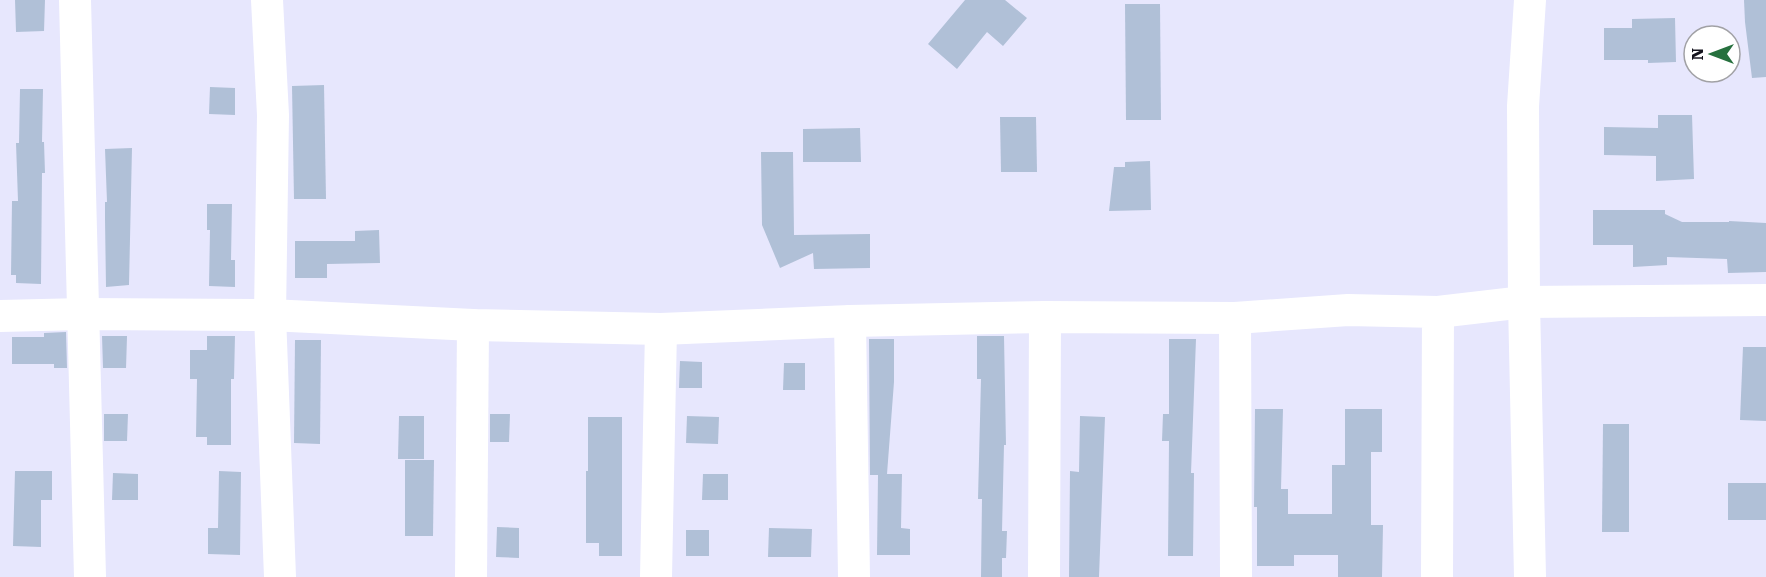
<svg xmlns="http://www.w3.org/2000/svg" width="1766" height="577" font-family="'Roboto Serif',serif">
<style>
.building{fill:#b0c0d7}
.lines{fill:none;stroke-linecap:round;stroke-linejoin:round}
.street{stroke:#fff;stroke-width:32}
</style>
<rect width="100%" height="100%" fill="#e7e7fd"/>
<!-- building -->
<g class="building">
<path d="M 15,0 L 45,0 L 44,31 L 16,32 Z"/>
<path d="M 965,0 L 1005,0 L 1027,18 L 1003,46 L 987,32 L 957,69 L 928,44 Z"/>
<path d="M 1744,0 L 1766,0 L 1766,77 L 1752,78 L 1745,22 Z"/>
<path d="M 1125,4 L 1160,4 L 1161,120 L 1126,120 Z"/>
<path d="M 1675,18 L 1676,62 L 1648,63 L 1648,60 L 1604,60 L 1604,28 L 1632,28 L 1632,19 Z"/>
<path d="M 324,85 L 326,199 L 294,199 L 292,86 Z"/>
<path d="M 210,87 L 235,88 L 235,115 L 209,114 Z"/>
<path d="M 20,89 L 43,89 L 42,142 L 44,142 L 45,173 L 42,173 L 41,284 L 16,283 L 16,275 L 11,275 L 12,201 L 18,201 L 16,143 L 19,143 Z"/>
<path d="M 1658,115 L 1692,115 L 1694,179 L 1656,181 L 1656,156 L 1604,155 L 1604,127 L 1658,128 Z"/>
<path d="M 1000,117 L 1036,117 L 1037,172 L 1001,172 Z"/>
<path d="M 860,128 L 861,162 L 803,162 L 803,129 Z"/>
<path d="M 132,148 L 129,285 L 106,287 L 105,219 L 105,202 L 107,202 L 105,149 Z"/>
<path d="M 761,152 L 793,152 L 794,235 L 870,234 L 870,268 L 814,269 L 813,253 L 780,268 L 762,225 Z"/>
<path d="M 1150,161 L 1151,210 L 1109,211 L 1114,167 L 1125,167 L 1125,162 Z"/>
<path d="M 207,204 L 232,204 L 231,260 L 235,260 L 235,287 L 209,286 L 210,230 L 207,230 Z"/>
<path d="M 1593,210 L 1665,210 L 1665,214 L 1682,222 L 1729,222 L 1729,221 L 1766,223 L 1766,272 L 1728,273 L 1727,259 L 1667,257 L 1667,265 L 1633,267 L 1633,245 L 1593,245 Z"/>
<path d="M 379,230 L 380,263 L 327,264 L 327,278 L 295,278 L 295,241 L 355,241 L 355,231 Z"/>
<path d="M 66,332 L 67,368 L 54,368 L 54,364 L 12,364 L 12,337 L 44,337 L 44,333 Z"/>
<path d="M 102,336 L 127,336 L 126,368 L 103,368 Z"/>
<path d="M 207,336 L 235,336 L 234,379 L 231,379 L 231,445 L 207,445 L 207,437 L 196,437 L 197,379 L 190,379 L 190,350 L 207,350 Z"/>
<path d="M 977,336 L 1004,336 L 1006,445 L 1004,445 L 1002,531 L 1007,531 L 1006,558 L 1002,558 L 1002,577 L 981,577 L 982,499 L 978,499 L 981,379 L 977,379 Z"/>
<path d="M 869,339 L 894,339 L 894,382 L 887,474 L 902,474 L 901,528 L 910,529 L 910,555 L 877,555 L 878,475 L 870,475 Z"/>
<path d="M 1169,339 L 1196,339 L 1191,473 L 1194,473 L 1193,556 L 1168,556 L 1169,441 L 1162,441 L 1163,414 L 1169,414 Z"/>
<path d="M 295,340 L 321,340 L 320,444 L 294,443 Z"/>
<path d="M 1743,347 L 1766,347 L 1766,421 L 1740,420 Z"/>
<path d="M 680,361 L 702,362 L 702,388 L 679,388 Z"/>
<path d="M 784,363 L 805,363 L 805,390 L 783,390 Z"/>
<path d="M 1255,409 L 1283,409 L 1281,489 L 1288,489 L 1288,514 L 1332,514 L 1332,465 L 1345,465 L 1345,409 L 1382,409 L 1382,452 L 1371,452 L 1371,525 L 1383,525 L 1382,577 L 1338,577 L 1338,555 L 1294,555 L 1294,566 L 1257,566 L 1257,507 L 1254,507 Z"/>
<path d="M 104,414 L 128,414 L 127,441 L 104,441 Z"/>
<path d="M 490,414 L 510,414 L 509,442 L 490,442 Z"/>
<path d="M 399,416 L 424,416 L 424,459 L 398,459 Z"/>
<path d="M 687,416 L 719,417 L 718,444 L 686,443 Z"/>
<path d="M 1080,416 L 1105,417 L 1099,577 L 1069,577 L 1070,471 L 1079,472 Z"/>
<path d="M 588,417 L 622,417 L 622,556 L 599,556 L 599,543 L 586,543 L 586,471 L 588,471 Z"/>
<path d="M 1603,424 L 1629,424 L 1629,532 L 1602,532 Z"/>
<path d="M 405,460 L 434,460 L 433,536 L 405,536 Z"/>
<path d="M 15,471 L 52,471 L 52,500 L 41,500 L 41,547 L 13,546 Z"/>
<path d="M 219,471 L 241,472 L 240,555 L 208,554 L 208,528 L 218,528 Z"/>
<path d="M 113,473 L 138,474 L 138,500 L 112,500 Z"/>
<path d="M 703,474 L 728,474 L 728,500 L 702,500 Z"/>
<rect x="1728" y="483" width="38" height="37"/>
<path d="M 497,527 L 519,528 L 519,558 L 496,557 Z"/>
<path d="M 769,528 L 812,529 L 811,557 L 768,557 Z"/>
<rect x="686" y="530" width="23" height="26"/>
</g>
<g class="lines">
<!-- street -->
<g class="street">
<path d="M 75,0 L 90,577"/>
<path d="M 267,0 L 273,115 L 270,315 L 280,577"/>
<path d="M 1438,312 L 1524,302 L 1766,300"/>
<path d="M 0,316 L 83,314 L 270,315 L 473,325 L 661,329 L 850,321 L 1045,317 L 1235,318 L 1348,310 L 1438,312 L 1437,577"/>
<path d="M 1235,318 L 1236,577"/>
<path d="M 850,321 L 854,577"/>
<path d="M 471,577 L 473,325"/>
<path d="M 656,577 L 661,329"/>
<path d="M 1044,577 L 1045,317"/>
<path d="M 1530,577 L 1524,302 L 1523,106 L 1530,0"/>
</g>
</g>
<!-- north arrow -->
<g transform="translate(1712 54) rotate(270)"><circle r="28" fill="#ffffff" stroke="#a1a1a5" stroke-width="1.5"/>
<path d="M0-4.5L10 22L0 15L-10 22Z" fill="#26703e"/>
<text y="-9" font-size="16" font-weight="bold" text-anchor="middle" fill="#15141e">N</text>
</g>
</svg>
